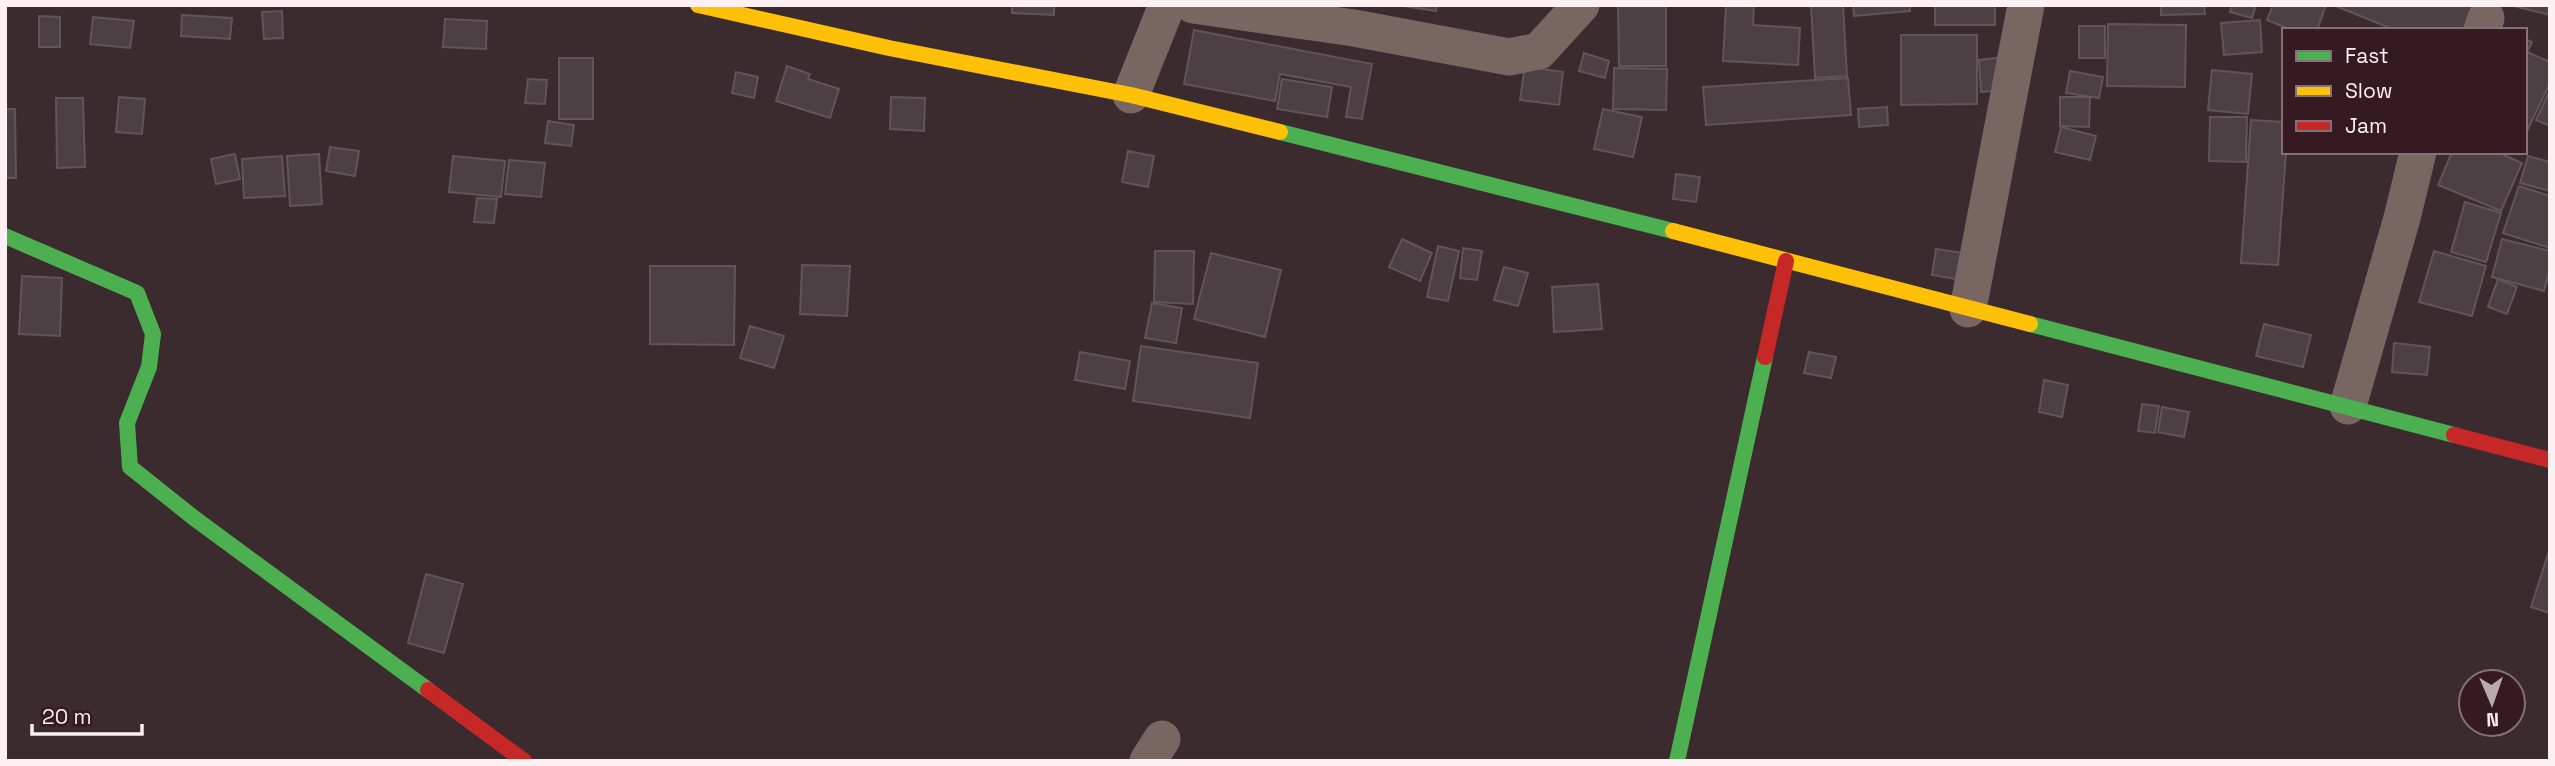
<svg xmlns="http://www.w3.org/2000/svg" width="2555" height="766" font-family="'Space Grotesk',sans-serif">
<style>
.building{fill:#4c4045;stroke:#62545b;stroke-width:2}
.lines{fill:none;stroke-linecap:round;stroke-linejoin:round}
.street{stroke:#796662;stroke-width:37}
.fast{stroke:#4caf50;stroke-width:16}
.slow{stroke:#ffc107;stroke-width:16}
.jam{stroke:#c62828;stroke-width:16}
</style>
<rect width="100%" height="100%" fill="#3b2a2e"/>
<!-- building -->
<g class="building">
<path d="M 1012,5 L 1054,5 L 1054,15 L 1012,13 Z"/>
<path d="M 1397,5 L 1437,5 L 1436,11 Z"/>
<path d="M 1618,5 L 1666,5 L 1666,66 L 1619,66 Z"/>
<path d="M 1726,5 L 1754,5 L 1753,25 L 1800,28 L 1798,65 L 1723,61 Z"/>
<path d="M 1811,5 L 1843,5 L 1847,76 L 1815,78 Z"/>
<path d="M 1853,5 L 1910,5 L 1910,11 L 1854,16 Z"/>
<rect x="1935" y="5" width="60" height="20"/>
<path d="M 2161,5 L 2204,5 L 2205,14 L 2161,15 Z"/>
<path d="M 2232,5 L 2256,5 L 2252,18 L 2230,12 Z"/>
<path d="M 2273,5 L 2326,5 L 2317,30 L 2292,30 L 2267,20 Z"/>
<path d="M 2333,5 L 2481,5 L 2472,30 L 2395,30 Z"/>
<path d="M 2550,5 L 2550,15 L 2513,6 L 2513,5 Z"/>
<path d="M 282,11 L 283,38 L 264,39 L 262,12 Z"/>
<path d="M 182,15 L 232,18 L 230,39 L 181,36 Z"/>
<path d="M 39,16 L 60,17 L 60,47 L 39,47 Z"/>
<path d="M 93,17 L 134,21 L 130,48 L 90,44 Z"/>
<path d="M 445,19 L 487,21 L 486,49 L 443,47 Z"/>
<path d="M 2260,20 L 2262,52 L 2224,55 L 2221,23 Z"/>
<path d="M 2108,24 L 2186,25 L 2185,87 L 2107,86 Z"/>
<rect x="2079" y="26" width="26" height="32"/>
<path d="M 1194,30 L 1372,64 L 1362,119 L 1346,117 L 1351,87 L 1280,74 L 1275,101 L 1184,84 Z"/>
<path d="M 1901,35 L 1977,35 L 1977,104 L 1901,105 Z"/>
<path d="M 2525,39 L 2532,42 L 2527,52 L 2550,62 L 2550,83 L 2525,135 Z"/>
<path d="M 1584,53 L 1609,61 L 1605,78 L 1579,71 Z"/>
<path d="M 2004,57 L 2007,90 L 1981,92 L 1979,60 Z"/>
<rect x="559" y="58" width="34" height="61"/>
<path d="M 787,66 L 810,74 L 808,79 L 839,89 L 830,118 L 776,101 Z"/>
<path d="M 1525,66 L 1563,72 L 1559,105 L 1520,100 Z"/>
<path d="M 1614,68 L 1667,69 L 1666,110 L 1613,109 Z"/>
<path d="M 2212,70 L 2252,74 L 2248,114 L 2208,110 Z"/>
<path d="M 2070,71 L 2103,77 L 2099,98 L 2066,93 Z"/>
<path d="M 736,72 L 758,77 L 754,98 L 732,93 Z"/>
<path d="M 1848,78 L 1851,115 L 1706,125 L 1703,87 Z"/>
<path d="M 528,79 L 547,80 L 545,104 L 525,103 Z"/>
<path d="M 1282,79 L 1332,87 L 1327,117 L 1277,109 Z"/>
<path d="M 2550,90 L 2550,126 L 2536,120 Z"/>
<path d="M 119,97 L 145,99 L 142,134 L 116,132 Z"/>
<path d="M 891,97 L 925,98 L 924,131 L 890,129 Z"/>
<path d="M 2060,97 L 2090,97 L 2089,127 L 2060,126 Z"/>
<path d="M 56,98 L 83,98 L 85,167 L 57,168 Z"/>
<path d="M 1887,107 L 1888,125 L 1859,127 L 1858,109 Z"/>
<path d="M 5,109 L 15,109 L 16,178 L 5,178 Z"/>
<path d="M 1603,109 L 1642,117 L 1633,157 L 1594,149 Z"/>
<path d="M 2210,117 L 2247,117 L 2246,162 L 2209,161 Z"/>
<path d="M 2251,120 L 2284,122 L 2284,152 L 2286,152 L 2278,265 L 2241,263 Z"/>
<path d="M 548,121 L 574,125 L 571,146 L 545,143 Z"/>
<path d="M 2061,127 L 2096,136 L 2090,160 L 2055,152 Z"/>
<path d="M 330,147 L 359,151 L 355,176 L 326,171 Z"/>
<path d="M 1128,151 L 1154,156 L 1148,187 L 1122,182 Z"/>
<path d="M 2452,152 L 2497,152 L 2522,163 L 2501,211 L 2438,185 Z"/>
<path d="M 235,154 L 240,179 L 216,184 L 211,159 Z"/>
<path d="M 319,154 L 322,204 L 290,206 L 287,156 Z"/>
<path d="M 282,156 L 285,196 L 244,198 L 242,159 Z"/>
<path d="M 453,156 L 505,161 L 501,197 L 449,192 Z"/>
<path d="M 2528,156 L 2550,162 L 2550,191 L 2520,183 Z"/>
<path d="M 509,160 L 545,163 L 541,197 L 505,194 Z"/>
<path d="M 1676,174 L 1700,177 L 1696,202 L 1673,199 Z"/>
<path d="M 2519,186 L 2550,196 L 2550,248 L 2503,233 Z"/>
<path d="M 477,198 L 497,199 L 494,223 L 474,222 Z"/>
<path d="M 2465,202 L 2501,213 L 2486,262 L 2451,252 Z"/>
<path d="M 1402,239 L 1432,253 L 1420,281 L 1389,267 Z"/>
<path d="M 2502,239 L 2550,251 L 2550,268 L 2544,291 L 2492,277 Z"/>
<path d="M 1438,246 L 1459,251 L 1448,301 L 1427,297 Z"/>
<path d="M 1463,248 L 1482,251 L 1477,280 L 1460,278 Z"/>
<path d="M 1936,249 L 1971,254 L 1967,281 L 1932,275 Z"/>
<path d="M 1155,251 L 1194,251 L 1193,304 L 1154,302 Z"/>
<path d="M 2434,251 L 2486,266 L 2472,316 L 2419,302 Z"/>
<path d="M 1211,253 L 1281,270 L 1265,337 L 1194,319 Z"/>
<path d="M 802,265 L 850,266 L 847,316 L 800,314 Z"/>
<path d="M 650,266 L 735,266 L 734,345 L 650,344 Z"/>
<path d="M 1504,267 L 1528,273 L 1518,306 L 1494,300 Z"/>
<path d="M 22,276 L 62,278 L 60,336 L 19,334 Z"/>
<path d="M 2498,279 L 2517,287 L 2507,314 L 2488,307 Z"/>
<path d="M 1598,284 L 1602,329 L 1554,332 L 1552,287 Z"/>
<path d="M 1152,303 L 1182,308 L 1176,343 L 1145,338 Z"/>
<path d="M 2264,324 L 2311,335 L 2303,367 L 2256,356 Z"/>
<path d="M 750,326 L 784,336 L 774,368 L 740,358 Z"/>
<path d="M 2394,343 L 2430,347 L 2427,375 L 2392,372 Z"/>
<path d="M 1141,346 L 1258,363 L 1250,418 L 1133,401 Z"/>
<path d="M 1080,352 L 1130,361 L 1125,389 L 1075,380 Z"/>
<path d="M 1809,352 L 1836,357 L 1831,378 L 1804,373 Z"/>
<path d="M 2044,380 L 2068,385 L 2062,417 L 2039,412 Z"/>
<path d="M 2142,404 L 2159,406 L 2155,433 L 2138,431 Z"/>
<path d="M 2162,407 L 2189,412 L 2184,437 L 2158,432 Z"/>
<path d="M 2550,548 L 2550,613 L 2531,607 Z"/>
<path d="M 426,574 L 463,584 L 444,653 L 408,643 Z"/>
</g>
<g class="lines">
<!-- street -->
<g class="street">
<path d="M 1193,5 L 1354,28 L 1509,57 L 1539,51 L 1581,5"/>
<path d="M 2482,30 L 2486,18"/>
<path d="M 1131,95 L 1167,5"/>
<path d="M 1968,309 L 2026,5"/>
<path d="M 2348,406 L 2402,218 L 2418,152"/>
<path d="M 1148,761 L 1162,739"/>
</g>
<!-- fast -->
<g class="fast">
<path d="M 1280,132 L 1673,231"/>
<path d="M 5,236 L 137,293 L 153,334 L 149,367 L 127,423 L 130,467 L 194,518 L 428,690"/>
<path d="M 2030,324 L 2454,435"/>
<path d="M 1677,761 L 1765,357"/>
</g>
<!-- slow -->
<g class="slow">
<path d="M 698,5 L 889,48 L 1131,95 L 1280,132"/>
<path d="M 1673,231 L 2030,324"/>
</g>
<!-- jam -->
<g class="jam">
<path d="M 1765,357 L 1786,261"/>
<path d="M 2454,435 L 2550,460"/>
<path d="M 428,690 L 524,761"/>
</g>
</g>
<!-- border -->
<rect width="2555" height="766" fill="none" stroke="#fcf0f3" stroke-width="14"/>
<!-- legend -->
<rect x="2282" y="28" width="245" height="126" fill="#361a21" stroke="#857075" stroke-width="2"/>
<rect x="2296" y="51" width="35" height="10" fill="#4caf50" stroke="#857075" stroke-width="2"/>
<text x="2345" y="63" font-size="21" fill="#fcf0f3">Fast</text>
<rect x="2296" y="86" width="35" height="10" fill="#ffc107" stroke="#857075" stroke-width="2"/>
<text x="2345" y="98" font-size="21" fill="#fcf0f3">Slow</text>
<rect x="2296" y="121" width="35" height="10" fill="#c62828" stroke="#857075" stroke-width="2"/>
<text x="2345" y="133" font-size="21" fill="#fcf0f3">Jam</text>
<!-- north arrow -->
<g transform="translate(2492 703) rotate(178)"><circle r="33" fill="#361a21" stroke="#857075" stroke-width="2"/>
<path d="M0-5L12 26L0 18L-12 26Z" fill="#b8abae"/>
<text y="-10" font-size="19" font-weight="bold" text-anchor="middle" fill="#fcf0f3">N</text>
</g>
<!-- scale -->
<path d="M32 724v10h110v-10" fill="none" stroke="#fcf0f3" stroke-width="3.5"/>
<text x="42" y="724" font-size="21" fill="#fcf0f3" stroke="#361a21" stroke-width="5" paint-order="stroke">20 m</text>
</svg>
